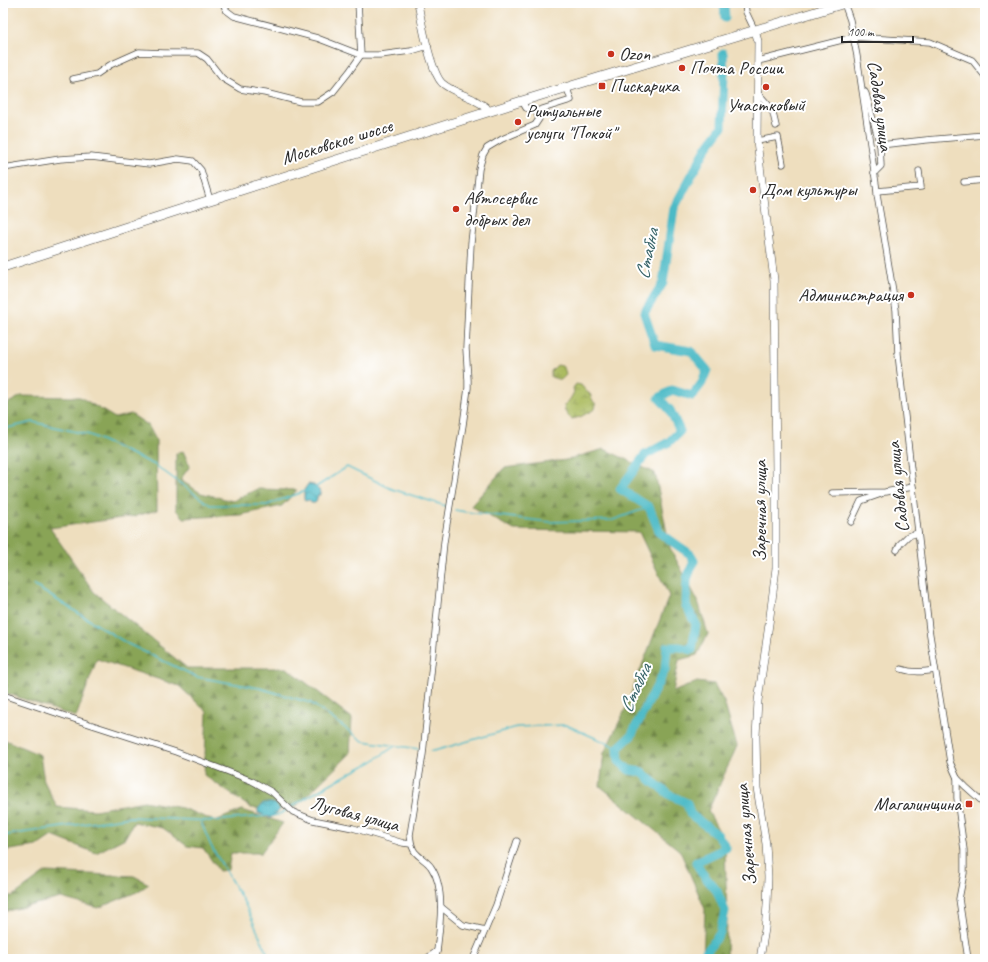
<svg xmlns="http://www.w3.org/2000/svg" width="988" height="962" font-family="Caveat,sans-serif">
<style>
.forest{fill:url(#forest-firs);stroke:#5a6840}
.wetland{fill:url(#wetland-marsh);stroke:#6c7446}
.water{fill:url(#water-waves);stroke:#3c7278}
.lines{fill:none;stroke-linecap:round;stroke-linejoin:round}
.stream{stroke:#4cbac6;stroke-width:1.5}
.river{stroke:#4cbac6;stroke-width:9}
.minor-casing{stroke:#484641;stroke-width:7}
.tertiary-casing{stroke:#484641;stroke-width:8}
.primary-casing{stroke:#484641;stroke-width:10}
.minor{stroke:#fff;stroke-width:5.5}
.tertiary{stroke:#fff;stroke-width:7}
.primary{stroke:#fff;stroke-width:9}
.poi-dot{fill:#c8321e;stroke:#fff;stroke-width:1.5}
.labels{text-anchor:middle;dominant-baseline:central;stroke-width:4;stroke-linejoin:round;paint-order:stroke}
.poi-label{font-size:19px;fill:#2b2b2b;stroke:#fff;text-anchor:start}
.street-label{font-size:19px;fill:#2b2b2b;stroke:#fff}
.water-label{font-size:20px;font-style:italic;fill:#386469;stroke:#fff}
</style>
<defs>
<pattern id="forest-firs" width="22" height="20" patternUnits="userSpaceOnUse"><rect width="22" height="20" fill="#89a456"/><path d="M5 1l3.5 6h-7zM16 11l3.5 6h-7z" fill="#708647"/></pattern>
<pattern id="wetland-marsh" width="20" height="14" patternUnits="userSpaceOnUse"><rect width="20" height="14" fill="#acbc60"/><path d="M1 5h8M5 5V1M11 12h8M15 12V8" fill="none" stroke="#8c994f"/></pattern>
<pattern id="water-waves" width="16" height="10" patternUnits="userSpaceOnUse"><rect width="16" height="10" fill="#4cbac6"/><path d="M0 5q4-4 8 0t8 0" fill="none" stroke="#3f97a1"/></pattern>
</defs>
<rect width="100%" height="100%" fill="#fff"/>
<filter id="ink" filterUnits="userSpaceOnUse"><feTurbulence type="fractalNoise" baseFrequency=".025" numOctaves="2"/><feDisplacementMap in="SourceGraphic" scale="8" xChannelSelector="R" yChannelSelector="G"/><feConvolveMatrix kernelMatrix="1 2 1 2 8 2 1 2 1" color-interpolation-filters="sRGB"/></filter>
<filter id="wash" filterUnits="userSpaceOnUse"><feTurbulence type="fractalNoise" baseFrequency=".012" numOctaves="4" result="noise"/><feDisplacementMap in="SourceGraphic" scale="16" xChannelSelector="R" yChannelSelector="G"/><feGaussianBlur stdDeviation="0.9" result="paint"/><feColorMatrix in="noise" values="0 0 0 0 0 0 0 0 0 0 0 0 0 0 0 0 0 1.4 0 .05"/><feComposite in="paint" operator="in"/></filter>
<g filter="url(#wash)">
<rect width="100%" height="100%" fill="#eedebe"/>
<!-- forest -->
<g class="forest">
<path d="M 21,396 L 80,397 L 115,418 L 131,414 L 148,425 L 156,440 L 157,510 L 136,516 L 50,528 L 94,592 L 187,668 L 287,668 L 352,718 L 350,754 L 293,809 L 251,808 L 204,775 L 207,712 L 179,686 L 97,659 L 76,717 L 3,692 L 3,406 Z"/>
<path d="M 604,449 L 655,473 L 670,548 L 698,601 L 708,634 L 697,655 L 679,660 L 673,692 L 697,682 L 714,684 L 724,702 L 737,746 L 708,811 L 725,842 L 727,919 L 726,959 L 703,959 L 705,909 L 680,851 L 600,786 L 604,753 L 624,712 L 669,596 L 639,532 L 514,530 L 471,506 L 504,468 L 566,460 Z"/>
<path d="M 183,451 L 190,466 L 180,480 L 201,493 L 233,501 L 257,489 L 297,490 L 282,506 L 240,515 L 184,518 L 176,510 L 176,454 Z"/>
<path d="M 3,739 L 40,755 L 44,781 L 57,807 L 95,810 L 144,801 L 182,808 L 215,821 L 242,810 L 283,823 L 261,853 L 231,853 L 228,870 L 219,871 L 203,848 L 187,846 L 163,828 L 134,822 L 125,838 L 96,853 L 52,836 L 37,846 L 3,851 Z"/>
<path d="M 46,872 L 134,876 L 149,884 L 137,892 L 98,908 L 61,898 L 3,912 L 3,896 L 13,896 Z"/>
</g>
<!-- wetland -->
<g class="wetland">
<path d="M 557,365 L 562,366 L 565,370 L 566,375 L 561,380 L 551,377 L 551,371 Z"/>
<path d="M 576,384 L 581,385 L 586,391 L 590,394 L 593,401 L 596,404 L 595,409 L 580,417 L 572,419 C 566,415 565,412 564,405 C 569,402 571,398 574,392 L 573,388 Z"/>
</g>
<!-- water -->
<g class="water">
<path d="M 308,484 L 314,485 L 320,491 L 320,495 L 318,495 L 317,498 L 316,502 L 315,503 L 311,503 L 309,500 L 305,501 L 304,499 L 304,490 Z"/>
<path d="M 263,803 L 272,803 L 276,804 L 280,810 L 271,818 L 258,813 L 258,809 Z"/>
</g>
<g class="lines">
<!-- stream -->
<g class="stream">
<path d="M 3,429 L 33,422 L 90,435 L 155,465 L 210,505 L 267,505 L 305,491"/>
<path d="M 316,487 L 347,467 L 392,489 L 446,506"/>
<path d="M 455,510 L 466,512 L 550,522 L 613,520 L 649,507"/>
<path d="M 33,585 L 128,644 L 197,677 L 259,688 L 311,703 L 363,741 L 419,749"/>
<path d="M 430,751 L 434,751 L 517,727 L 566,725 L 618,748"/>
<path d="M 291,807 L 330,784 L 373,761 L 395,746"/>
<path d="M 271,816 L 278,815 L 288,809"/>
<path d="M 201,822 L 211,846 L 245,904 L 270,959"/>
<path d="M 3,834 L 7,835 L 131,817 L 212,821 L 266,816"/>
</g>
<!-- river -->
<g class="river">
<path d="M 724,3 L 725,18"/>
<path d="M 701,959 L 701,958 L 710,947 L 720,933 L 725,911 L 717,891 L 701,872 L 696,862 L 726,848 L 718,835 L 690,814 L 687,803 L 670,795 L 653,782 L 642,772 L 629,770 L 619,761 L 618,748 L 631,736 L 665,670 L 667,647 L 680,647 L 692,650 L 696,624 L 686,606 L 687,579 L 694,561 L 690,554 L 660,533 L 649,507 L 620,489 L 645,455 L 669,442 L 680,431 L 670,410 L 659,398 L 672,390 L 692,396 L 702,383 L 707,370 L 691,351 L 655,345 L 644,313 L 663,283 L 674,208 L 707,147 L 722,127 L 724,73 L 723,53"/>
</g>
</g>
</g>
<g filter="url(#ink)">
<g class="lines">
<defs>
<g id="minor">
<path d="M 223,3 L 226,10 L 234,16 L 317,38 L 361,55 L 380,55 L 411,51 L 428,46"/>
<path d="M 745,3 L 746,12 L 755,31"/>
<path d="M 844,3 L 850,20 L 857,56 L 877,191 L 877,195 L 883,230 L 896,310 L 898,354 L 929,629 L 950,762 L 957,778 L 966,787 L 985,804"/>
<path d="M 758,61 L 854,37 L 930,42 L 972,60 L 985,76"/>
<path d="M 73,79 L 97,74 L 110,65 L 139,52 L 164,53 L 198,53 L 207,59 L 222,78 L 240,89 L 265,93 L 301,102 L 318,102 L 333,92 L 349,72 L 361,55 L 358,3"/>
<path d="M 865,92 L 866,94 L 880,145 L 881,166 L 874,173"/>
<path d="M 758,93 L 772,109 L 776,126"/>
<path d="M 522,101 L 526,108 L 536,111"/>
<path d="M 757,141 L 778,137 L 783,164"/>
<path d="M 880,145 L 926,140 L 985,135"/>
<path d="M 3,168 L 60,159 L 91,157 L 149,164 L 178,159 L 193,161 L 201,170 L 210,200"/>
<path d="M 964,182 L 985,180"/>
<path d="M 877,191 L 921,187 L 919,171"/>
<path d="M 832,493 L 885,492 L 913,487"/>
<path d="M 851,522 L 861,501 L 881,494"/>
<path d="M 897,550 L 900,544 L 908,536 L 918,533"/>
<path d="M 901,669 C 913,673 923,672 935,670"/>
<path d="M 3,695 L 80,721 L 176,752 L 224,770 L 252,781 L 272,792 L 293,812 L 313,820 L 353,828 L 403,843 L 411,844"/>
<path d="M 957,778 L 957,798 L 964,850 L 964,873 L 959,899 L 968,959"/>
<path d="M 441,907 L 463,925 L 485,930"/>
<path d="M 426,959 L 437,951"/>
<path d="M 436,959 C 439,932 447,890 431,867 C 427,861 420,858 415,852 C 411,847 411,841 410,835 L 423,754 L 444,542 L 463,425 L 468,388 L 468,380 L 466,349 L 471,243 L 479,169 L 483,155 L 487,148 L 502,139 L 535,125 L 539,119 L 536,111 L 571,100 L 567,88"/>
<path d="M 473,959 L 496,905 L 517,841"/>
</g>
<g id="tertiary">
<path d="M 418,3 C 421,20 431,72 442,83 C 451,91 463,94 473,99 C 477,102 482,104 486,107 L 489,112"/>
<path d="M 755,31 L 758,41 L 757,141 L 774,280 L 776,475 L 776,568 L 769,624 L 758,701 L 756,736 L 757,788 L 766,844 L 768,877 L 767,905 L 765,929 L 760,959"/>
</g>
<path id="primary" d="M 3,267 L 210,200 L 522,101 L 845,3"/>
</defs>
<!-- minor casing -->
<use href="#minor" class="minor-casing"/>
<!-- tertiary casing -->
<use href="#tertiary" class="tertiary-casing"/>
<!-- primary casing -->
<use href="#primary" class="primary-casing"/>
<!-- minor -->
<use href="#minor" class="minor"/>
<!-- tertiary -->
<use href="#tertiary" class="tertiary"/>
<!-- primary -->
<use href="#primary" class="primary"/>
</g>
</g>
<!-- markers -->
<g class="poi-dot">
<circle cx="611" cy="54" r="4"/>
<circle cx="682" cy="68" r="4"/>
<rect x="598" y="82" width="8" height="8" rx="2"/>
<circle cx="766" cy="87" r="4"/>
<circle cx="518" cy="122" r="4"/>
<circle cx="753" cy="190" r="4"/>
<circle cx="456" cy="209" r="4"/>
<circle cx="911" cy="295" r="4"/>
<rect x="965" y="800" width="8" height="8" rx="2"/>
</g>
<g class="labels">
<!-- poi labels -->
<g class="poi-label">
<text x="619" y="54">Ozon</text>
<text x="690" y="68">Почта России</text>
<text x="610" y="86">Пискариха</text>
<text x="766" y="105" text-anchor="middle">Участковый</text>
<text x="526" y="111">Ритуальные<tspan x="526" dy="22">услуги "Покой"</tspan></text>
<text x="761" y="190">Дом культуры</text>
<text x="464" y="198">Автосервис<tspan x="464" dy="22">добрых дел</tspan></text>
<text x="903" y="295" text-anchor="end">Администрация</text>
<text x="961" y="804" text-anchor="end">Магалинщина</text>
</g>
<!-- street labels -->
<g class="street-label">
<text transform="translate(880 106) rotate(82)">Садовая улица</text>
<text transform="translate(337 142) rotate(-17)">Московское шоссе</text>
<text transform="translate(898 487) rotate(-96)">Садовая улица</text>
<text transform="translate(760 511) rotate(-90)">Заречная улица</text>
<text transform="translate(355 814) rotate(15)">Луговая улица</text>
<text transform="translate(746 835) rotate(-95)">Заречная улица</text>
</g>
<!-- water labels -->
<g class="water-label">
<text transform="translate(647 254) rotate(-78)">Стабна</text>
<text transform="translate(635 688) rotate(-65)">Стабна</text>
</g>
</g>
<!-- margin -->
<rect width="988" height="962" fill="none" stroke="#fff" stroke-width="16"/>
<!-- scale -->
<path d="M842 36v6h71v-6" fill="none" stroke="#2b2b2b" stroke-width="2"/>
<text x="848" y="36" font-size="12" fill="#2b2b2b" stroke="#ffffff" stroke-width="3" paint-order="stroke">100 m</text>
</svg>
